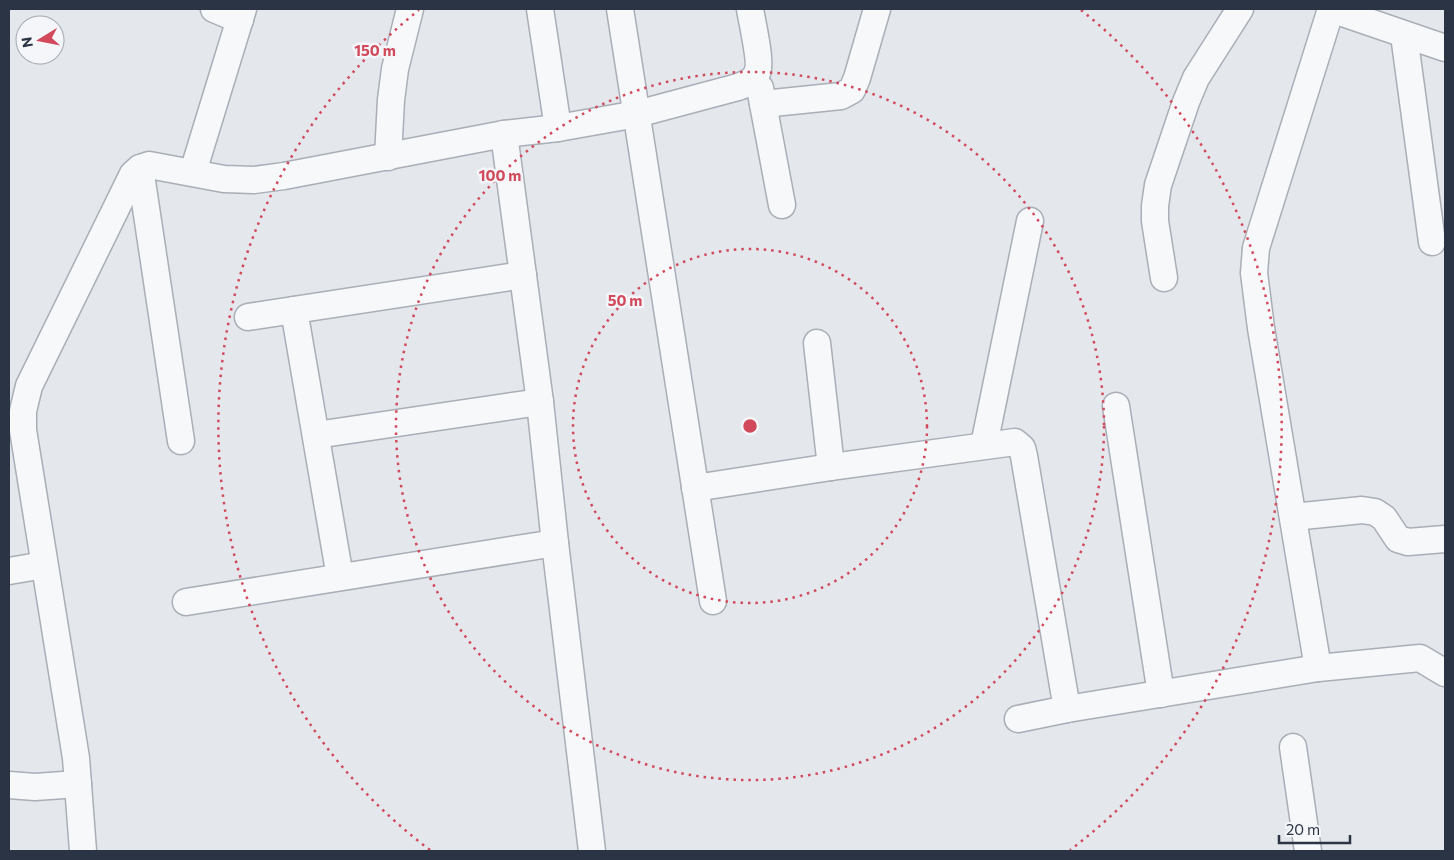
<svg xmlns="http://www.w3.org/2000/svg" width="1454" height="860" font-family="Commissioner,sans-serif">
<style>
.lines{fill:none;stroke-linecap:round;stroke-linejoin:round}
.street-casing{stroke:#a9aeb7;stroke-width:29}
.street{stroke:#f7f8fa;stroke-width:26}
.ring{fill:none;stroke:#d1495b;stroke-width:2.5;stroke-dasharray:2.5 5}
.centre{fill:#d1495b;stroke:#f4f6f9;stroke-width:2.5}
.ring-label{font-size:15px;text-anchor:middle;font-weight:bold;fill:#d1495b;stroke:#f4f6f9;stroke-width:5;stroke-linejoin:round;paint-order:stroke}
</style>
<rect width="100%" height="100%" fill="#e4e7ec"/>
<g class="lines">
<defs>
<g id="street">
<path d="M 214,9 L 240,20"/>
<path d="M 540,9 L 558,128"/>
<path d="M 620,9 L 713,601"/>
<path d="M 1331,9 L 1445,48"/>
<path d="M 1404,35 L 1432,242"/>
<path d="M 760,88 L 782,205"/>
<path d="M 763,104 L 841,96 L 852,90 L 857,78 L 877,9"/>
<path d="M 504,134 L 540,402 L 555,543 L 592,851"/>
<path d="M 388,157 L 391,100 L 395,69 L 410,9"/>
<path d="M 140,168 L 181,441"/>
<path d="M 193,172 L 243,9"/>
<path d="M 1164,278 L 1155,221 L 1155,206 L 1158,185 L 1186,102 L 1196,78 L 1240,9"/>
<path d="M 294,310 L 340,577"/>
<path d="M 248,317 L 523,275"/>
<path d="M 817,343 L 831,467"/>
<path d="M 1116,406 L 1161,694"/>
<path d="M 316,435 L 540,402"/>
<path d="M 984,445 L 1030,221"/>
<path d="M 695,488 L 831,467 L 1015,442 L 1022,448 L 1024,456 L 1067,709"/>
<path d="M 1293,517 L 1362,510 L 1375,512 L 1384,518 L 1398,539 L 1408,542 L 1445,539"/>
<path d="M 9,571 L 44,565"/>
<path d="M 186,602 L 555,543"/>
<path d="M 1318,668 L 1261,328 L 1254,273 L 1256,248 L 1331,9"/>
<path d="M 1018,719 L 1067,709 L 1318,668 L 1420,658 L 1445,673"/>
<path d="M 1293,747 L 1308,851"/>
<path d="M 9,785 L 35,787 L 78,784"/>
<path d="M 83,851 L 76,758 L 23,430 L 23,411 L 29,386 L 133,174 L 140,168 L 149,165 L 224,179 L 254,180 L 284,176 L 504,134 L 558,128 L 637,114 L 738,87 C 746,84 754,81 757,73 C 762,63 752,22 750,9"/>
</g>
</defs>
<!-- street casing -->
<use href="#street" class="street-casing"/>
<!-- street -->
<use href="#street" class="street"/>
</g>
<!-- distance rings -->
<g class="ring">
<circle cx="750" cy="426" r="177"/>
<circle cx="750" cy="426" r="354"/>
<path d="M430 850A531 531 0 0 1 419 10M1081 10A531 531 0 0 1 1070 850"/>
</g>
<circle cx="750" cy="426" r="8" class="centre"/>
<g class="ring-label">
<text x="375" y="56">150 m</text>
<text x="500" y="181">100 m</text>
<text x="625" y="306">50 m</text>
</g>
<!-- border -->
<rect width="1454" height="860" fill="none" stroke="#2b3445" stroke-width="20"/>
<!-- north arrow -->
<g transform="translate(40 40) rotate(260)"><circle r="24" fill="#f4f6f9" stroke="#a4a8b1"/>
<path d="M0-4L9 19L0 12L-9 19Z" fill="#d1495b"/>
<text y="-8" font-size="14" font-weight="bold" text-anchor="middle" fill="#2b3445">N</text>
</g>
<!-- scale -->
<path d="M1279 835v8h71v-8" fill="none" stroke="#2b3445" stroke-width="2.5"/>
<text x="1286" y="835" font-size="15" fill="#2b3445" stroke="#f4f6f9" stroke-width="4" paint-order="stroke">20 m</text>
</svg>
